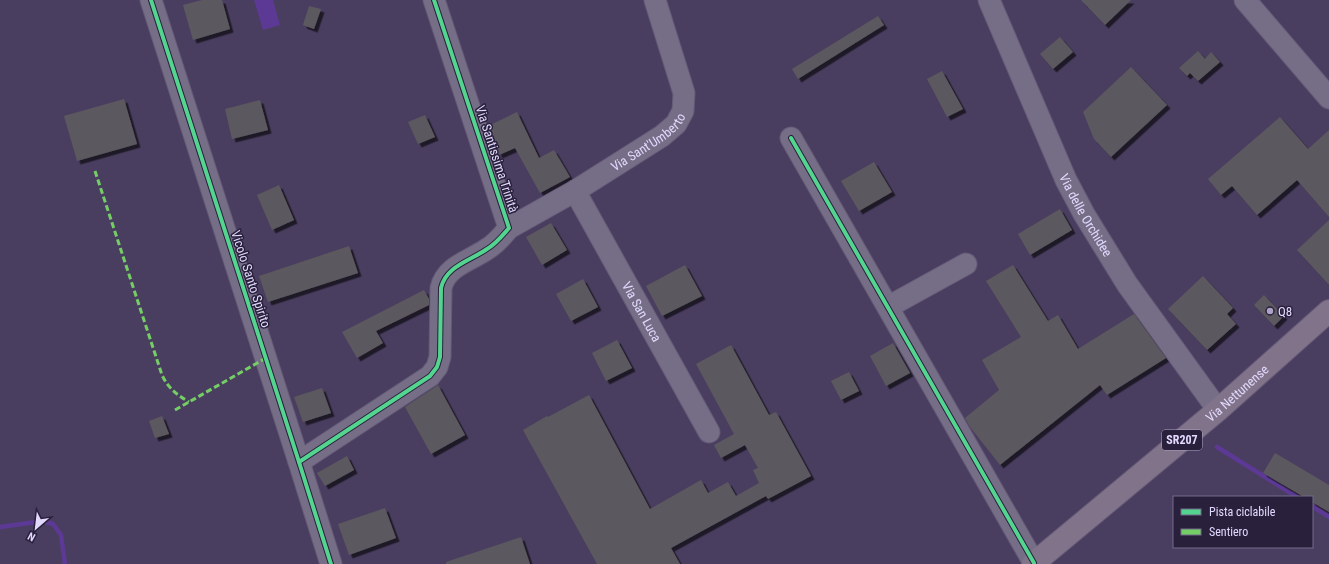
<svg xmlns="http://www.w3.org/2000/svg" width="1329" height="564" font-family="'Roboto Condensed',sans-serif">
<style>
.water{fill:#5b3995}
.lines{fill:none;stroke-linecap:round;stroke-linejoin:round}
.stream{stroke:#5b3995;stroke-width:4.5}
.building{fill:#5c585e;filter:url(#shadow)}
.minor-casing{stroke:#645a77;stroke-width:23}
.major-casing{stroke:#645a77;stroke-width:24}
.minor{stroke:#766e87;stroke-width:21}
.major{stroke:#81748a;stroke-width:22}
.quiet{stroke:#74ce65;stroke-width:3;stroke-dasharray:6 3;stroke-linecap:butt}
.cycleway-casing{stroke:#29203c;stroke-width:6}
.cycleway{stroke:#53d58f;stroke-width:4}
.poi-dot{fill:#ada3c6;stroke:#29203c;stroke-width:1.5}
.labels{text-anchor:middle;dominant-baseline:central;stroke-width:3;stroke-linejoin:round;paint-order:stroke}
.shield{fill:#29203c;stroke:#aaa2c3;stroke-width:1}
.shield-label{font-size:12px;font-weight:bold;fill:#e2d9fd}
.street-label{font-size:13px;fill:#e2d9fd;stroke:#29203c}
.poi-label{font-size:13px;fill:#e2d9fd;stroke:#29203c;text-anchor:start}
</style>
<defs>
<filter id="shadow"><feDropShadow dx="3.5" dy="3.5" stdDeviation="0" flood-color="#0009"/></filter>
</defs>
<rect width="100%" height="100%" fill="#4a3e60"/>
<!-- water -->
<path class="water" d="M 254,0 L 273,0 L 280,25 L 263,30 Z"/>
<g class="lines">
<!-- stream -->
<g class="stream">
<path d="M 1217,447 L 1297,497"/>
<path d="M 1312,506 L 1329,517"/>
<path d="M 0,527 L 43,521 L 53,524 L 61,535 L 65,564"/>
</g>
</g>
<!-- building -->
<g class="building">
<path d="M 202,0 L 222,0 L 230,29 L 193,40 L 183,5 Z"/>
<path d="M 1081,0 L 1131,0 L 1105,25 Z"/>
<path d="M 309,6 L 321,9 L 314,29 L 303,25 Z"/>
<path d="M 878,16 L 884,25 L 798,79 L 792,69 Z"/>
<path d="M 1060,37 L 1073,52 L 1053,69 L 1040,54 Z"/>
<path d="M 1198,51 L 1205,59 L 1211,52 L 1220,62 L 1198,81 L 1190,73 L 1187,76 L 1179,68 Z"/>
<path d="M 1131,67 L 1167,105 L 1111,157 L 1094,139 L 1083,112 Z"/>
<path d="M 942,71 L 963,109 L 947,117 L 927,79 Z"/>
<path d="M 124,99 L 137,144 L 77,161 L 64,116 Z"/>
<path d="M 260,100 L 268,130 L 232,139 L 225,109 Z"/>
<path d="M 517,112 L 539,158 L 554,150 L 570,177 L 540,193 L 515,148 L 499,155 L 488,126 Z"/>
<path d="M 425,115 L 435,137 L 418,144 L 408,122 Z"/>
<path d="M 1280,117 L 1308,149 L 1329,130 L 1329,217 L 1297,180 L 1257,215 L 1232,186 L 1221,195 L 1208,179 Z"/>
<path d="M 874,162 L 892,192 L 859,211 L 841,181 Z"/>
<path d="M 279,185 L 294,220 L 272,230 L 257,195 Z"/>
<path d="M 1060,209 L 1072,230 L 1030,255 L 1018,234 Z"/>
<path d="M 1329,220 L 1329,285 L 1297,250 Z"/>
<path d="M 551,223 L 567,250 L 542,265 L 526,237 Z"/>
<path d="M 349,246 L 358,273 L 268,302 L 259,276 Z"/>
<path d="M 685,265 L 702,296 L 662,316 L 646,286 Z"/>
<path d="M 1013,265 L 1048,321 L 1058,315 L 1078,349 L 1134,314 L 1166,358 L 1107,395 L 1100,385 L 1000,465 L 970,427 L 965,418 L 999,390 L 982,360 L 1021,337 L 986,281 Z"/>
<path d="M 1203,276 L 1233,308 L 1227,314 L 1236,324 L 1207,350 L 1168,309 Z"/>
<path d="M 583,279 L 598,307 L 571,321 L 556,294 Z"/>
<path d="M 424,290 L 429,299 L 429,305 L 376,331 L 383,343 L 357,358 L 342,332 Z"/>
<path d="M 1264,295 L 1284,316 L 1274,326 L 1254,305 Z"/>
<path d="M 617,340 L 632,368 L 606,381 L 592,353 Z"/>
<path d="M 893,343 L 910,373 L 886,386 L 870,356 Z"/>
<path d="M 731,345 L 769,415 L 776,412 L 811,476 L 768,499 L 766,496 L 671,548 L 680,564 L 597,564 L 523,430 L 547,416 L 548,417 L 589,395 L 650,509 L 701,480 L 708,493 L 728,482 L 736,496 L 759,483 L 753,470 L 758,468 L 745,445 L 721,458 L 714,445 L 734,434 L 696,364 Z"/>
<path d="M 849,372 L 859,391 L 841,400 L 831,381 Z"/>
<path d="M 438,385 L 465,435 L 431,454 L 405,407 Z"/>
<path d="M 322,388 L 331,413 L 303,422 L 294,397 Z"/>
<path d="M 162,416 L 169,434 L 155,438 L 149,421 Z"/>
<path d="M 1275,453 L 1329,485 L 1329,512 L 1312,502 L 1312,497 L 1304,497 L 1263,473 Z"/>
<path d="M 347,456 L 354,470 L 325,486 L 317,473 Z"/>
<path d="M 385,508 L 396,538 L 349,555 L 338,524 Z"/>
<path d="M 521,537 L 530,564 L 446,564 L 446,562 Z"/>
</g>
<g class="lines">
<defs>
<g id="minor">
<path d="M 151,0 L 299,462 L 331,564"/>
<path id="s1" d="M 989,0 L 1066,180 L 1084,214 L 1127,284 L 1218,410"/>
<path d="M 1245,0 L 1329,98"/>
<path d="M 791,138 L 1034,563"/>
<path id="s2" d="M 575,191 L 709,432"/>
<path id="s3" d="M 509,228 L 575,191 L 662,136 L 676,124 L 683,111 L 684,93 L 655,0"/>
<path d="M 888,307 L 966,264"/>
<path d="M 299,462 L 430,376 L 437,367 L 440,357 L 441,288 C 446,266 470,261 487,249 C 496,244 502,236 509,228 L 434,0"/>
</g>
<g id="major">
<path id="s4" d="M 1033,564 L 1218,410 L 1329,311"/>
</g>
</defs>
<!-- minor casing -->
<use href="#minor" class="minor-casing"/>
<!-- major casing -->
<use href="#major" class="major-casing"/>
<!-- minor -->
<use href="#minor" class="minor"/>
<!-- major -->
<use href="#major" class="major"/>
<!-- quiet -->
<g class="quiet">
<path d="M 95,171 L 162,375 C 168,388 177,395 189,402"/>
<path d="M 175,410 L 266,358"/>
</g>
<defs>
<g id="cycleway">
<path d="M 151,0 L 299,462 L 331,564"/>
<path d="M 791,138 L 1034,563"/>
<path d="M 299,462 L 430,376 L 437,367 L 440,357 L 441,288 C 446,266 470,261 487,249 C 496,244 502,236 509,228 L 434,0"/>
</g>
</defs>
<!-- cycleway casing -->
<use href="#cycleway" class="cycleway-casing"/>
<!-- cycleway -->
<use href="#cycleway" class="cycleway"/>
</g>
<!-- markers -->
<circle class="poi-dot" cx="1270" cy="311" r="4"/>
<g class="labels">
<!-- shield labels -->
<rect class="shield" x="1162" y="430" width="40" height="20" rx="3"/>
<g class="shield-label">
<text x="1182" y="440">SR207</text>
</g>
<!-- street labels -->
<g class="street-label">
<text stroke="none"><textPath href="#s3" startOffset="164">Via Sant'Umberto</textPath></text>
<text transform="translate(497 159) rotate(72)">Via Santissima Trinità</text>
<text stroke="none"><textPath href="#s1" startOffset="236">Via delle Orchidee</textPath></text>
<text transform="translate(251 279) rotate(72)">Vicolo Santo Spirito</text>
<text stroke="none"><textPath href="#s2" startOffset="138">Via San Luca</textPath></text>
<text stroke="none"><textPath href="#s4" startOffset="266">Via Nettunense</textPath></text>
</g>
<!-- poi labels -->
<g class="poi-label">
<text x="1278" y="311">Q8</text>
</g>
</g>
<!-- legend -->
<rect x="1173" y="496" width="140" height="52" fill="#29203c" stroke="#736a89"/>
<rect x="1181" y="509" width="20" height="6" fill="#53d58f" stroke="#736a89"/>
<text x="1209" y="516" font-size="12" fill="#e2d9fd">Pista ciclabile</text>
<rect x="1181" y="529" width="20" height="6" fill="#74ce65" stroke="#736a89"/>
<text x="1209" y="536" font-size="12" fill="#e2d9fd">Sentiero</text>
<!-- north arrow -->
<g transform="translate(36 528) rotate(208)" stroke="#29203c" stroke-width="3" paint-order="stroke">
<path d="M0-3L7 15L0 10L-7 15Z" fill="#e2d9fd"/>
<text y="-6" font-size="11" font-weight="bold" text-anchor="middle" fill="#e2d9fd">N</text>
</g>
</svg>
